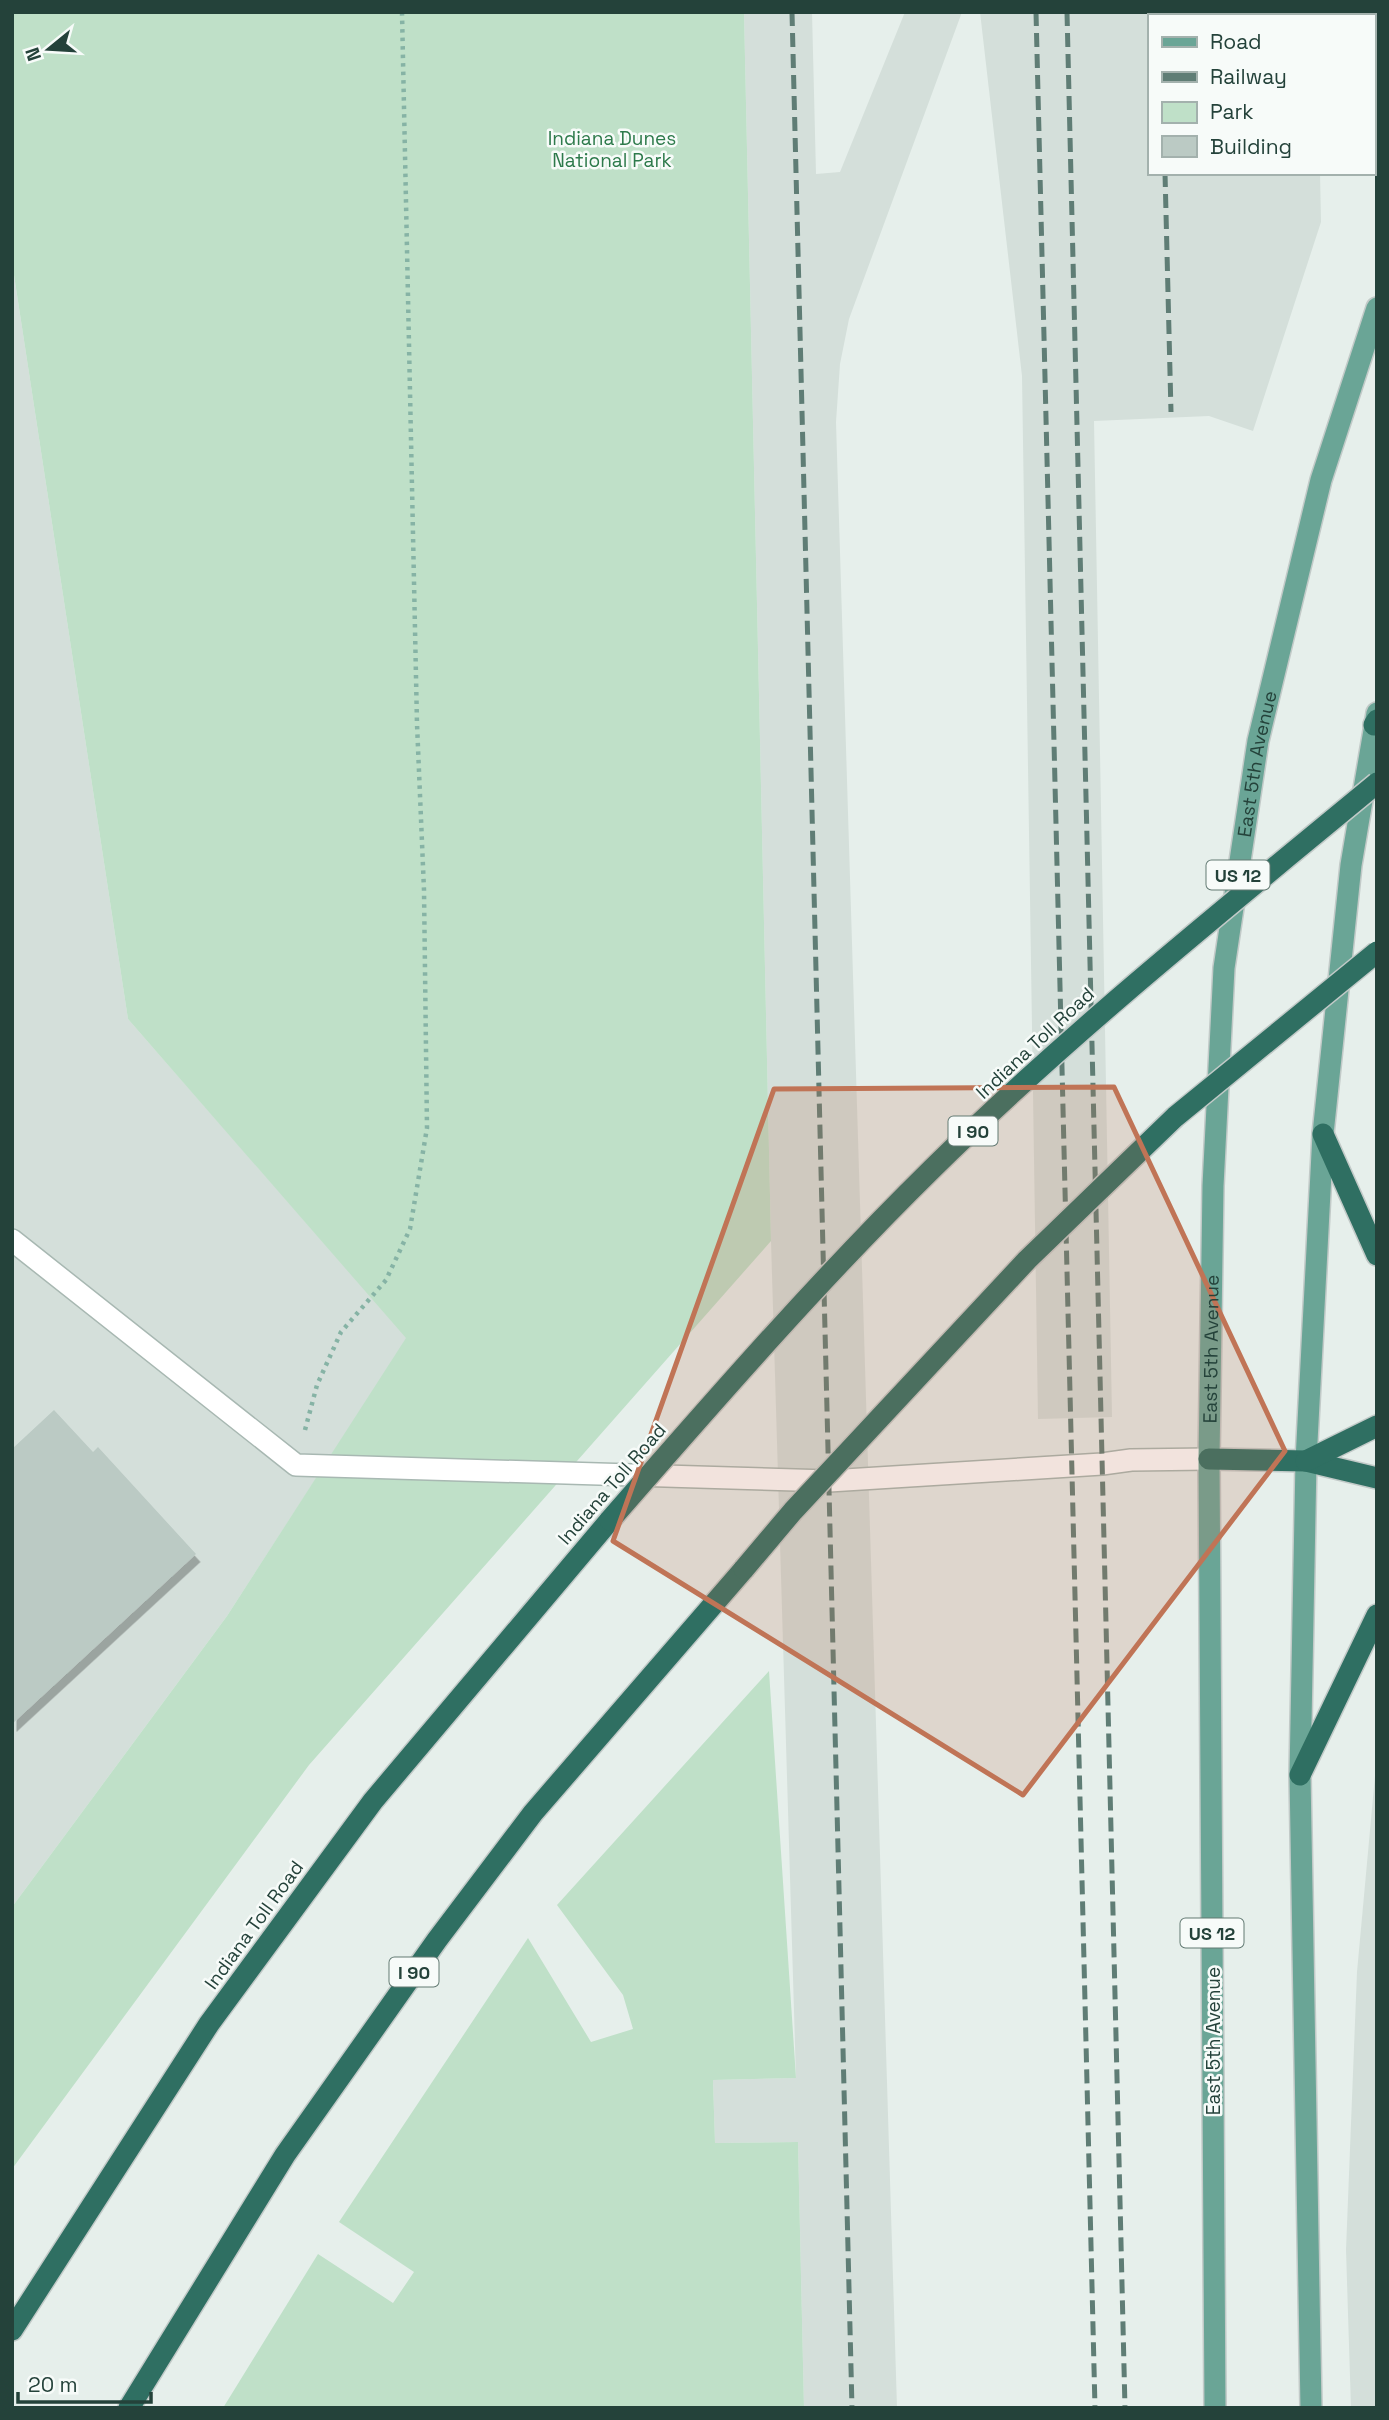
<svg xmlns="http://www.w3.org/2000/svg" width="1389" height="2420" font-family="'Space Grotesk',sans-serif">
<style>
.built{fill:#d4dfda}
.green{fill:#bfe0c8}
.building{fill:#bbcac4;filter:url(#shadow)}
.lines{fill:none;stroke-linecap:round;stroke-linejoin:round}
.minor-casing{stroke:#a8b8b2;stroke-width:24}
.major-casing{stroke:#c2cac8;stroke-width:24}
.highway-casing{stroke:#c2cac8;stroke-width:24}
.path{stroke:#86b3a5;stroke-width:4.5;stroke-dasharray:3.5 5;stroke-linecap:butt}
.minor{stroke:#fff;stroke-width:21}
.major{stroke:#6aa596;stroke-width:21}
.highway{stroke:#2f6f62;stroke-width:21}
.rail{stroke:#5f7d75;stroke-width:5;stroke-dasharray:14 7;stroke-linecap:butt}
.highway-bridge-casing{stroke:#c2cac8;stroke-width:24;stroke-linecap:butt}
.highway-bridge{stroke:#2f6f62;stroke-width:21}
.marked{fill:#c07456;fill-opacity:0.2;stroke:#c07456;stroke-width:5;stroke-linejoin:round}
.labels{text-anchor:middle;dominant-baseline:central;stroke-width:5;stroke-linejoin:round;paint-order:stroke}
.shield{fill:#f7fbf9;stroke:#637a73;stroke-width:2}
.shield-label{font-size:18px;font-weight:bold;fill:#24423a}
.park-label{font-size:19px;fill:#2d7a4b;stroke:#f7fbf9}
.street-label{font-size:19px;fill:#24423a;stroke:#f7fbf9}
</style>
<defs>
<filter id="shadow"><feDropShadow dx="4.5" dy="8" stdDeviation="0" flood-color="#0004"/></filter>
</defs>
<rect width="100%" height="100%" fill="#e6efeb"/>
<!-- built -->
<g class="built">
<path d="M 744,12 L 812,12 L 816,174 L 840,172 L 905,12 L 962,12 L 849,319 L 840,364 L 836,422 L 897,2408 L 804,2408 L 798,2142 L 715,2143 L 713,2080 L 796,2078 L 771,1241 Z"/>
<path d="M 980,12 L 1316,12 L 1316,16 L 1149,16 L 1149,173 L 1320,173 L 1321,222 L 1253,431 L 1209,416 L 1094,421 L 1112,1417 L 1038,1419 L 1022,376 Z"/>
<path d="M 12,262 L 128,1019 L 407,1338 L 227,1616 L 12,1907 Z"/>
<path d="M 1377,1754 L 1377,2408 L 1351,2408 L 1346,2250 L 1357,1972 Z"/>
</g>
<!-- green -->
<g class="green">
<path d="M 12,12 L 744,12 L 771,1241 L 309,1765 L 12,2169 L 12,1907 L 227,1616 L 406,1338 L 128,1019 L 12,262 Z"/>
<path d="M 769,1671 L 796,2078 L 713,2080 L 715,2143 L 798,2142 L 804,2408 L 223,2408 L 318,2254 L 393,2303 L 414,2272 L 339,2222 L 528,1938 L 591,2042 L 633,2029 L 623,1995 L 557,1905 Z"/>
</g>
<!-- building -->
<path class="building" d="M 54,1410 L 93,1452 L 98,1447 L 196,1554 L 12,1724 L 12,1449 Z"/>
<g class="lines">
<defs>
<path id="minor" d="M 12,1240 L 296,1465 L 829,1481 L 1102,1464 L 1131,1460 L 1209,1459"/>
<g id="major">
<path id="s1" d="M 1215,2408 L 1209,1459 L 1213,1186 L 1224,968 L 1258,741 L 1321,480 L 1377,308"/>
<path d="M 1311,2408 L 1300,1775 L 1306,1461 L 1323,1134 L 1351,865 L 1377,713"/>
</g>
<g id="highway">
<path d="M 1374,725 L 1377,720"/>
<path d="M 1323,1134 L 1377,1255"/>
<path d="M 1209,1459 L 1306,1461 L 1377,1478"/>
<path d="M 1306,1461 L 1377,1426"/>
<path d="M 1300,1775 L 1377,1615"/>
<path d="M 12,2330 L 209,2024 L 373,1801 L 610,1520"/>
<path d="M 129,2408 L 285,2155 L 437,1940 L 533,1813 L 744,1569"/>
</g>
</defs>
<!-- minor casing -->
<use href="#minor" class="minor-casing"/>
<!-- major casing -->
<use href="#major" class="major-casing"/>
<!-- highway casing -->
<use href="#highway" class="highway-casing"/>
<!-- path -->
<path class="path" d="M 305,1430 L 317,1385 L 341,1332 L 386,1280 L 410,1229 L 427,1128 L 424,890 L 417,724 L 402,12"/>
<!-- minor -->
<use href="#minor" class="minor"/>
<!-- major -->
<use href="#major" class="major"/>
<!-- highway -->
<use href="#highway" class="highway"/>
<!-- rail -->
<g class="rail">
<path d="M 792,12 L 852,2408"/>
<path d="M 1036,12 L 1095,2408"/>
<path d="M 1067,12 L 1125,2408"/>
<path d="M 1161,12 L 1161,16"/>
<path d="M 1165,173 L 1171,412"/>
</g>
<defs>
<g id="highway-bridge">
<path d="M 610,1520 C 714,1401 819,1280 932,1169 C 1072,1031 1226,908 1377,783"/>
<path d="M 744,1569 L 793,1511 L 1027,1260 L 1175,1117 L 1377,952"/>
</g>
</defs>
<!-- highway-bridge casing -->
<use href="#highway-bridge" class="highway-bridge-casing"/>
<!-- highway-bridge -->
<use href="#highway-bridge" class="highway-bridge"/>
</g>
<!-- marked area -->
<path class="marked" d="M 1114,1087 L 1285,1451 L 1023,1795 L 613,1541 L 774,1089 Z"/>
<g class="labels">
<!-- shield labels -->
<g class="shield">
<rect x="1206.5" y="860.5" width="63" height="29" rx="5"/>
<rect x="948.5" y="1116.5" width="49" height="29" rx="5"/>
<rect x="1180.5" y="1918.5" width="63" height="29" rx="5"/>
<rect x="389.5" y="1957.5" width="49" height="29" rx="5"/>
</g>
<g class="shield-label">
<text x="1238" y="875">US 12</text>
<text x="973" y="1131">I 90</text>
<text x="1212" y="1933">US 12</text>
<text x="414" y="1972">I 90</text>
</g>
<!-- park labels -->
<g class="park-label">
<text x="612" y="138">Indiana Dunes<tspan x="612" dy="22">National Park</tspan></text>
</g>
<!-- street labels -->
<g class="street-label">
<text stroke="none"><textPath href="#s1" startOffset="1647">East 5th Avenue</textPath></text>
<text transform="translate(1035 1043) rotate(-43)">Indiana Toll Road</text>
<text stroke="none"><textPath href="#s1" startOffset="1059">East 5th Avenue</textPath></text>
<text transform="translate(612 1484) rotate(-49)">Indiana Toll Road</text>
<text transform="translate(254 1925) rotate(-54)">Indiana Toll Road</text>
<text transform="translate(1213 2041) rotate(-90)">East 5th Avenue</text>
</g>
</g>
<!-- border -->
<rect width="1389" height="2420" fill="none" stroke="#24423a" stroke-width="28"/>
<!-- legend -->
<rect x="1148" y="14" width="228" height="161" fill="#f7fbf9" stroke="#a3b1ad" stroke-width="2"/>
<rect x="1162" y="37" width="35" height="10" fill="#6aa596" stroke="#a3b1ad" stroke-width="2"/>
<text x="1210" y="49" font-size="21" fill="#24423a">Road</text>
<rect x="1162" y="72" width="35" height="10" fill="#5f7d75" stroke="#a3b1ad" stroke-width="2"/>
<text x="1210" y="84" font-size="21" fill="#24423a">Railway</text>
<rect x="1162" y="102" width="35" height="21" fill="#bfe0c8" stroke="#a3b1ad" stroke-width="2"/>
<text x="1210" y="119" font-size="21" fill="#24423a">Park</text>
<rect x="1162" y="136" width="35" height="21" fill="#bbcac4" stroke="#a3b1ad" stroke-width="2"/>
<text x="1210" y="154" font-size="21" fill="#24423a">Building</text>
<!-- north arrow -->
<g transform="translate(49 49) rotate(252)" stroke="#f7fbf9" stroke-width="5" paint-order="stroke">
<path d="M0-5L12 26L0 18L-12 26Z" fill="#24423a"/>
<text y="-10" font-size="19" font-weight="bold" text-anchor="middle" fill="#24423a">N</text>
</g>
<!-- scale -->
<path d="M18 2392v10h133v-10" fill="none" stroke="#24423a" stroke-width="3.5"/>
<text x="28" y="2392" font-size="21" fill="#24423a" stroke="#f7fbf9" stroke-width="5" paint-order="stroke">20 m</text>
</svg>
